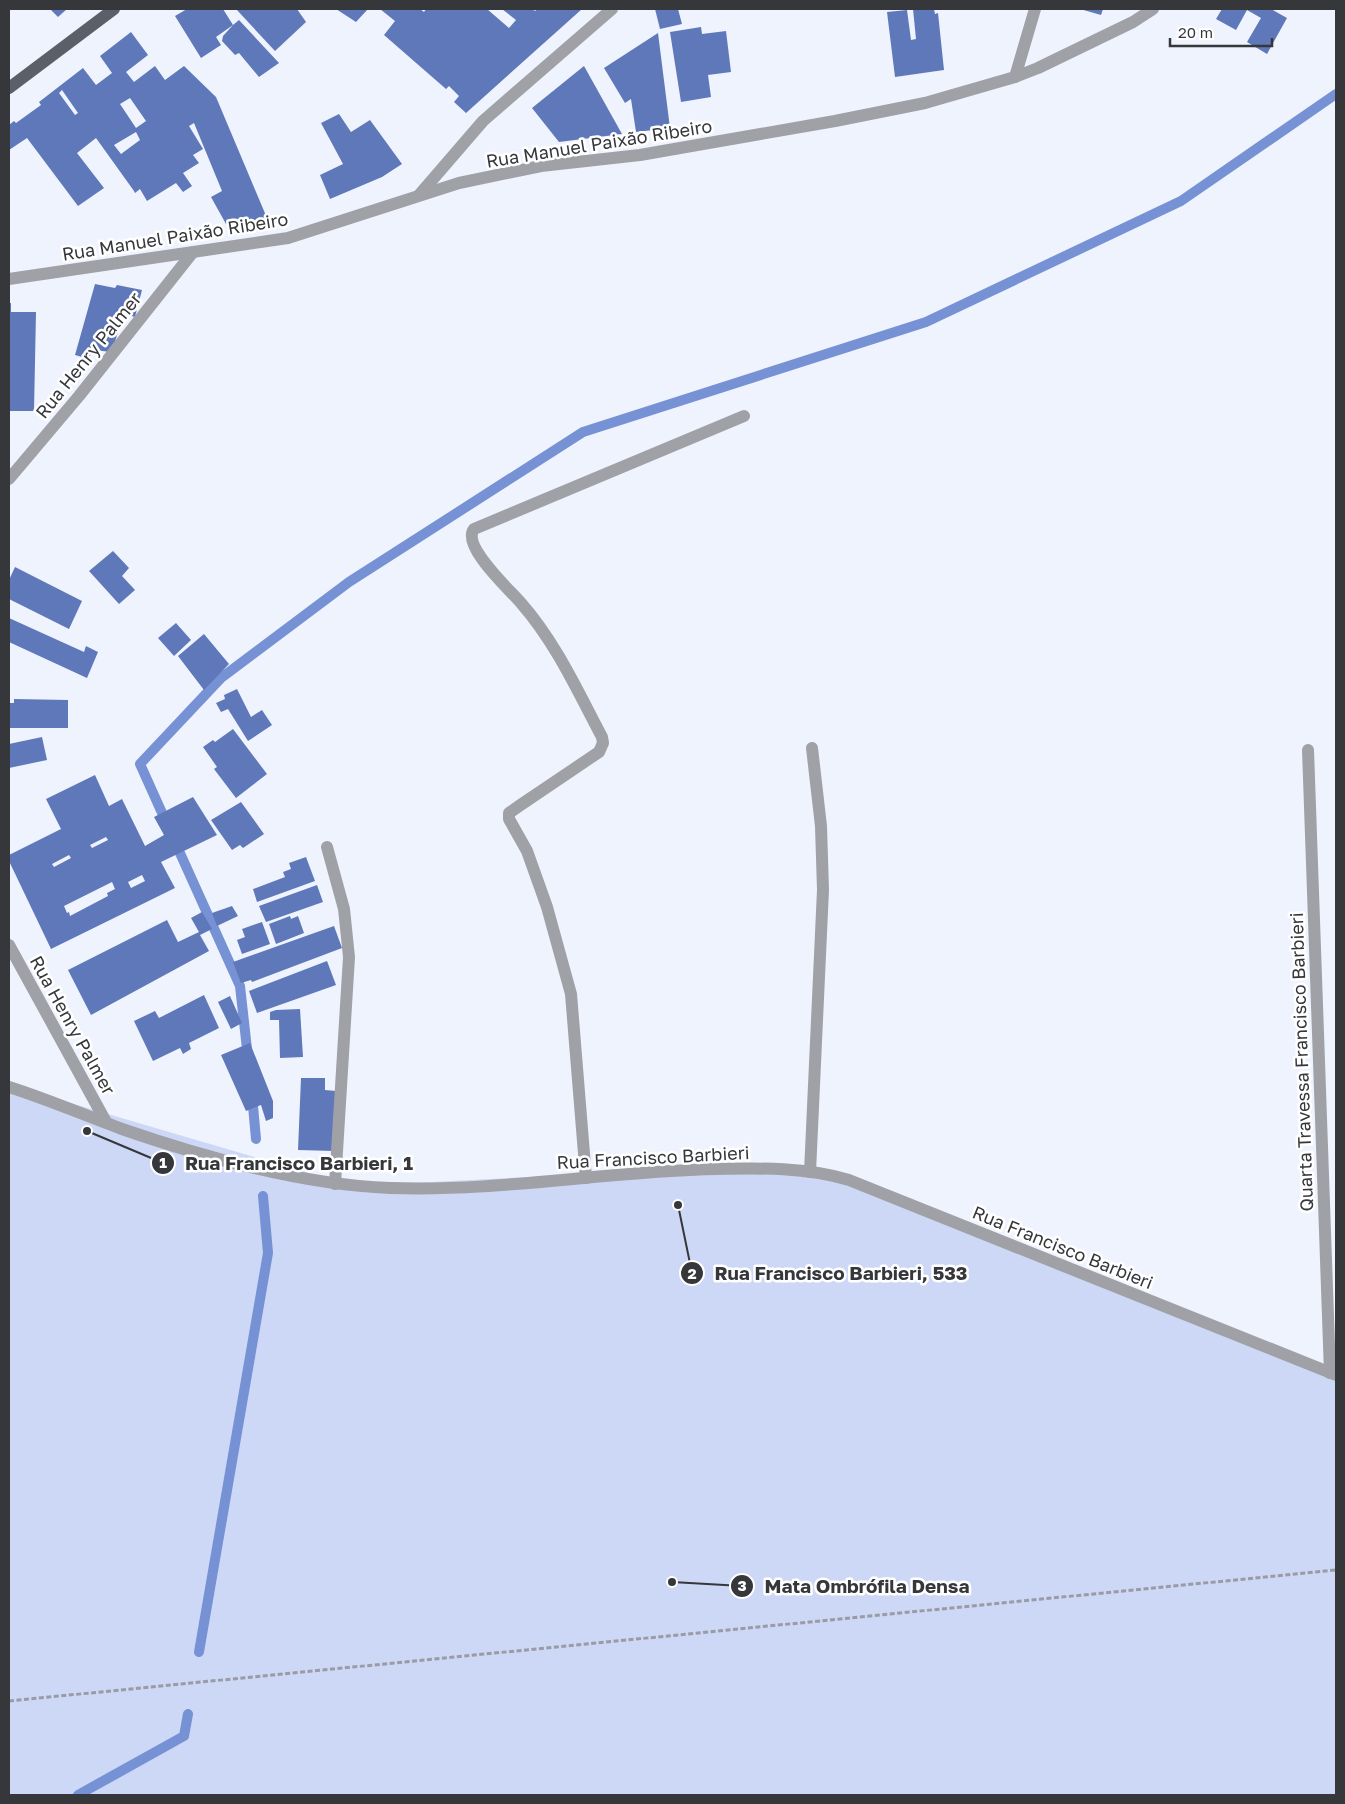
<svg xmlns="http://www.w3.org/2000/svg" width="1345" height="1804" font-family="'Golos Text',sans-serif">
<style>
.green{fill:#ccd8f5}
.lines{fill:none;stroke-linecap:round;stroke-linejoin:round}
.stream{stroke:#7791d5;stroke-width:10}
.building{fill:#5f78ba;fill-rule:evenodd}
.path{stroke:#999ca4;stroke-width:3;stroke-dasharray:5 2.5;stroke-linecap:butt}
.minor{stroke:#9fa1a6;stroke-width:12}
.major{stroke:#5b5f67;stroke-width:12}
.labels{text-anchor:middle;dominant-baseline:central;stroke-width:5;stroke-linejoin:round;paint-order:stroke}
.street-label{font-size:18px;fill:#35373b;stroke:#fff}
.leader{fill:none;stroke:#35373b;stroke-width:2}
.callout-dot{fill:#35373b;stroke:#fff;stroke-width:2}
.mark-label{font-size:15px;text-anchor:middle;font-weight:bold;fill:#fff}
.callout-label{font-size:19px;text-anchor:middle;font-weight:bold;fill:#35373b;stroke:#fff;stroke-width:5;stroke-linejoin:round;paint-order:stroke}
</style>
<rect width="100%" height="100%" fill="#eef3fe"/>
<!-- green -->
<path class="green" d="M 9,1085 L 353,1186 L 686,1169 L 832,1176 L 1336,1369 L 1336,1795 L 9,1795 Z"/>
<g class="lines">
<!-- stream -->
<g class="stream">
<path d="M 167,824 L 140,764 L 221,678 L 349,582 L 583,432 L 926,322 L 1181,201 L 1336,94"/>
<path d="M 175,842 L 240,986 L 248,1058"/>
<path d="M 252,1095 L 256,1139"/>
<path d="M 199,1652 L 268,1253 L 263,1196"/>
<path d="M 78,1795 L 184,1736 L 188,1714"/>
</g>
</g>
<!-- building -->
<g class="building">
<path d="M 50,9 L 67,9 L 58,17 Z"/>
<path d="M 187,9 L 223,9 L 233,25 L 239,20 L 279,63 L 259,77 L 239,53 L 235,55 L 222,41 L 223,36 L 233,25 L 216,37 L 221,45 L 201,58 L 175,16 Z"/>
<path d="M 236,9 L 297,9 L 306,22 L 275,51 Z"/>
<path d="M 336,9 L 368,9 L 356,22 Z"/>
<path d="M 380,9 L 420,9 L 424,12 L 426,9 L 487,9 L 509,28 L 516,20 L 502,9 L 532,9 L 535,11 L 537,9 L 582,9 L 466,113 L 454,102 L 459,96 L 449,86 L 446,89 L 384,35 L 395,21 Z"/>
<path d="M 655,9 L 678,9 L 682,24 L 660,29 Z"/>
<path d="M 913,9 L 934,9 L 935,14 L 938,13 L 944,70 L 895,77 L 887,12 L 907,10 L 911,40 L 916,39 Z"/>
<path d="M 1080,9 L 1103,9 L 1101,15 Z"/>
<path d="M 1222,9 L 1271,9 L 1287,18 L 1267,54 L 1247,42 L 1261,18 L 1247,10 L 1236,30 L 1216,19 Z"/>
<path d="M 701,27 L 702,34 L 726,31 L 731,72 L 708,75 L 711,97 L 681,102 L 670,32 Z"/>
<path d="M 131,32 L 148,55 L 126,72 L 134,82 L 155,66 L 165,80 L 184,66 L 216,97 L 267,218 L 252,223 L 250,220 L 245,223 L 244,220 L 232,225 L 231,221 L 226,224 L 211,197 L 222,191 L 194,123 L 189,126 L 203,149 L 193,155 L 199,163 L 183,173 L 192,186 L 183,192 L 176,183 L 147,201 L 140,189 L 135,193 L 134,191 L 96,138 L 77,153 L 104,188 L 78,206 L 27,138 L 9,150 L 9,125 L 14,121 L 16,123 L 41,105 L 39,102 L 83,68 L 96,85 L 112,73 L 100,56 ZM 62,90 L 78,113 L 75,115 L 59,93 ZM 130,98 L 146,121 L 136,128 L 120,104 ZM 136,132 L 140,140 L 121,154 L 114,145 Z"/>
<path d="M 658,33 L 670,128 L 636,132 L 631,99 L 625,103 L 604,68 Z"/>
<path d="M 584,66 L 622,134 L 559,142 L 532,108 Z"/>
<path d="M 339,114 L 351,132 L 370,120 L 402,164 L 382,177 L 330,199 L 320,175 L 343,164 L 321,123 Z"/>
<path d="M 95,284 L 115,288 L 117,285 L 142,290 L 135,317 L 123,314 L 113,349 L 110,352 L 88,349 L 88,352 L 91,353 L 89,359 L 75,355 Z"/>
<path d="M 9,303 L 11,303 L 11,312 L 36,312 L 34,411 L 10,411 Z"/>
<path d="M 113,551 L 129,568 L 122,576 L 135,590 L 119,604 L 89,571 Z"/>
<path d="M 15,567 L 82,601 L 69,629 L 9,599 L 9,580 Z"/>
<path d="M 9,618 L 84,652 L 86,646 L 98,652 L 87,678 L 9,642 Z"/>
<path d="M 176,623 L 191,640 L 174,656 L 158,638 Z"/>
<path d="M 204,634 L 229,664 L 204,690 L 178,656 Z"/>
<path d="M 237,689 L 251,717 L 262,710 L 272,725 L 248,741 L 228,709 L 221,712 L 216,703 L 225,699 L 224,695 Z"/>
<path d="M 14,699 L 68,700 L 68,728 L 9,728 L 9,703 L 14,703 Z"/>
<path d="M 233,729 L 267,774 L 236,798 L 214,769 L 217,767 L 203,747 L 213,740 L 215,742 Z"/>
<path d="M 42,737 L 47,760 L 9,768 L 9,744 Z"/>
<path d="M 95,775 L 109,806 L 122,799 L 145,846 L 164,835 L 154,817 L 193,797 L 217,835 L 161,862 L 175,888 L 51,949 L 9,861 L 9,855 L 61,829 L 46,799 ZM 106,837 L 108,840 L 92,848 L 90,845 ZM 69,855 L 71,858 L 54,867 L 52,864 ZM 142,875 L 145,881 L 131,888 L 128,882 ZM 112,882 L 115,889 L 107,893 L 108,896 L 70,916 L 69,912 L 67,913 L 64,906 Z"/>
<path d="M 241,802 L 264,834 L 243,848 L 240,845 L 232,850 L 211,820 Z"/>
<path d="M 306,857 L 315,881 L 257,902 L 253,889 L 285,877 L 283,872 L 291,869 L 289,863 Z"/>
<path d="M 317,885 L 323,902 L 266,922 L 259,906 Z"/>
<path d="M 232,906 L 238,916 L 217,926 L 212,913 Z"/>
<path d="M 202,912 L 212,929 L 200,935 L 209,951 L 91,1015 L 68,970 L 167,920 L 178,942 L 199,932 L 191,918 Z"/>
<path d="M 290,916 L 291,919 L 298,916 L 304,933 L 276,944 L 269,924 Z"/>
<path d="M 262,922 L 270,944 L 242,954 L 237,940 L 245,937 L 242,929 Z"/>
<path d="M 334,926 L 342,948 L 252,982 L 251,980 L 241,983 L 233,962 Z"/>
<path d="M 327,961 L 336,985 L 257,1013 L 249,991 Z"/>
<path d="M 204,995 L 219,1028 L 189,1043 L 191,1049 L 183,1054 L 180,1048 L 153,1061 L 134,1021 L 155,1011 L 159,1018 Z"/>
<path d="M 230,996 L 242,1023 L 231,1029 L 218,1002 Z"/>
<path d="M 300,1009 L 303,1057 L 280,1058 L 279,1020 L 270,1020 L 270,1012 L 276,1010 Z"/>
<path d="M 250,1043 L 273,1101 L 273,1118 L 266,1121 L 261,1105 L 246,1111 L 221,1055 Z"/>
<path d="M 301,1078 L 325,1078 L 325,1090 L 336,1091 L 334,1151 L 298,1150 Z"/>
</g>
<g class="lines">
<!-- path -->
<path class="path" d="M 9,1701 L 1336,1570"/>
<!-- minor -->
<g class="minor">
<path d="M 1015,77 L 1035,9"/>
<path d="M 420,194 L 483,121 L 612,9"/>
<path d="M 9,279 L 288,238 L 459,183 L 541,166 L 640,155 L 835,121 L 925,103 L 1015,77 L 1038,68 L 1133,22 L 1153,9"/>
<path d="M 9,479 L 79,396 L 193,252"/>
<path d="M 1308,750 L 1330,1373"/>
<path d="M 327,847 L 344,909 L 349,957 L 335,1184"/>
<path d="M 9,945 L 106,1122"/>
<path d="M 9,1087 C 47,1099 84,1115 122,1129 C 203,1157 304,1185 390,1188 C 499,1192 608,1171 717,1169 C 761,1168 806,1167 849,1180 L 1336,1375"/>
<path d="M 810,1172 L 823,890 L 821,826 L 812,748"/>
<path d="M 586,1178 L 571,994 L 547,907 L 527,851 L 509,819 L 509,813 L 519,806 L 599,752 L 603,743 L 602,737 C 577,690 556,643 521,603 C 510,590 461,546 474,529 L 744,416"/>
</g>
<!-- major -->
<path class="major" d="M 9,88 L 114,9"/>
</g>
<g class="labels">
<!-- street labels -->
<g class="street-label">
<text transform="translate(599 143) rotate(-9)">Rua Manuel Paixão Ribeiro</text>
<text transform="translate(175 236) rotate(-9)">Rua Manuel Paixão Ribeiro</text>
<text transform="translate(88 355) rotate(-51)">Rua Henry Palmer</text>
<text transform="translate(73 1025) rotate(61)">Rua Henry Palmer</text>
<text transform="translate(1301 1062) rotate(-92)">Quarta Travessa Francisco Barbieri</text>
<text transform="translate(653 1157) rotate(-3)">Rua Francisco Barbieri</text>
<text transform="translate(1063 1247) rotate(22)">Rua Francisco Barbieri</text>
</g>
</g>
<!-- callouts -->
<path class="leader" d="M87 1131L163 1163M678 1205L692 1273M672 1582L742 1586"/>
<g class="callout-dot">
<circle cx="87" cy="1131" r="5"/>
<circle cx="678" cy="1205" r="5"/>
<circle cx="672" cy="1582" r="5"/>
<circle cx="163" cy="1163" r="12"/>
<circle cx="692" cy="1273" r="12"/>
<circle cx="742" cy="1586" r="12"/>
</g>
<g class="mark-label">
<text x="163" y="1168">1</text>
<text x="692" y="1279">2</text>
<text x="742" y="1591">3</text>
</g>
<g class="callout-label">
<text x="299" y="1170">Rua Francisco Barbieri, 1</text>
<text x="841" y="1280">Rua Francisco Barbieri, 533</text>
<text x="867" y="1593">Mata Ombrófila Densa</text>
</g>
<!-- border -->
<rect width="1345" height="1804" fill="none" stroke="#35373b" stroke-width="20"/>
<!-- scale -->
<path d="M1170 38v8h102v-8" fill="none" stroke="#35373b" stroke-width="2.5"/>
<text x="1178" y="38" font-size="15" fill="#35373b" stroke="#ffffff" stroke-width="4" paint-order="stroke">20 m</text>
</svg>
